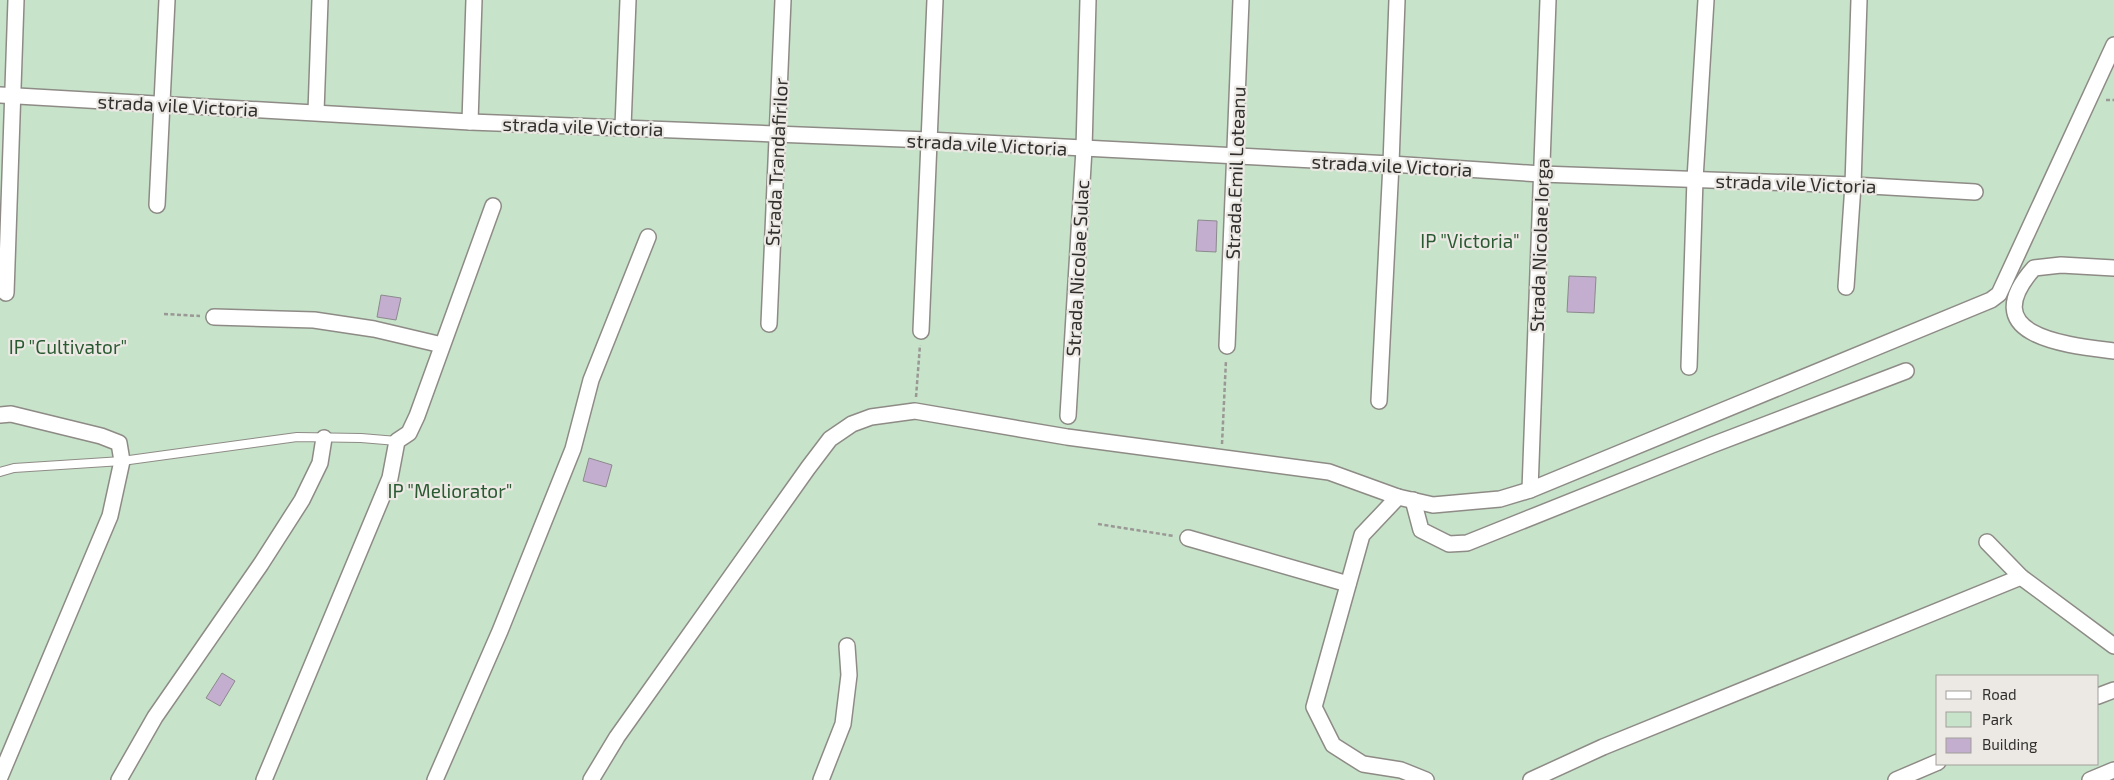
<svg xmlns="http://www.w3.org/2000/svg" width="2114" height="780" font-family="'Exo 2',sans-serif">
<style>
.green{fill:#c7e3ca;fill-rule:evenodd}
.building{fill:#c4aecf;stroke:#8c898d}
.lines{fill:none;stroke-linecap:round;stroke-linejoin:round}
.lane-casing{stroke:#8e8b86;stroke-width:10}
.street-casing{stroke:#8e8b86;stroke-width:18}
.path{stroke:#9a9895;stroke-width:2.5;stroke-dasharray:4 2.5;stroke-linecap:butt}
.lane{stroke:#fff;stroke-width:8}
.street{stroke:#fff;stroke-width:15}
.labels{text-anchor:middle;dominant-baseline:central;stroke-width:4.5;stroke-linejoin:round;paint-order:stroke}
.street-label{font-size:19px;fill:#302f2d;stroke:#ece9e4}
.park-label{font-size:19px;fill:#2a5a32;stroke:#ece9e4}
</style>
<rect width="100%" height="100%" fill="#ece9e4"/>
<!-- green -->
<path class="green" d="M 0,0 L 2114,0 L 2114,780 L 0,780 ZM 1938,676 L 2098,676 L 2098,764 L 1938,764 Z"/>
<!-- building -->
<g class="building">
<path d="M 1198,220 L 1217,221 L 1216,252 L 1196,251 Z"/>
<path d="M 1569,276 L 1596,277 L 1594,313 L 1567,312 Z"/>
<path d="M 381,295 L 401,298 L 396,320 L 377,317 Z"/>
<path d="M 589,458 L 612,465 L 606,487 L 583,481 Z"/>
<path d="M 222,673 L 235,681 L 220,706 L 206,698 Z"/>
</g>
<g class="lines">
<defs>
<path id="lane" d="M 0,472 L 14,468 L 122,461 L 297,437 L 361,438 L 397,441"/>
<g id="street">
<path d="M 0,95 L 470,122 L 928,140 L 1391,164 L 1541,174 L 1853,185 L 1975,192"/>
<path d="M 316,112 L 320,0"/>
<path d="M 470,122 L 474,0"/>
<path d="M 623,127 L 628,0"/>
<path d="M 157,205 L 167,0"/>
<path d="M 2114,268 L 2061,265 L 2034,268 C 1974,336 2065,345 2114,351"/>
<path d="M 1846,287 L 1853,185 L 1859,0"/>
<path d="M 6,293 L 16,0"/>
<path d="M 214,317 L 314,320 L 374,329 L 442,345"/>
<path d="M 769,324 L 783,0"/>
<path d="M 921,331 L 935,0"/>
<path d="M 1227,346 L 1241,0"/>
<path d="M 1689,367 L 1695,179 L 1706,0"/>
<path d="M 1379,401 L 1391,164 L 1397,0"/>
<path d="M 0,415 L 11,414 L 101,436 L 119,443 L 122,461 L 110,516 L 0,777"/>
<path d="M 1068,416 L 1084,149 L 1088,0"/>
<path d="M 1530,490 L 1548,0"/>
<path d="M 1398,497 L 1362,535 L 1314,707 L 1333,745 L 1363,764 L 1401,770 L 1426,780"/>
<path d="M 1413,500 L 1421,530 L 1449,544 L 1467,543 L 1712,445 L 1906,371"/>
<path d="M 1188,538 L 1348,584"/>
<path d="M 1987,542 L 2021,577 L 2114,646"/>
<path d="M 2098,696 L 2114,690"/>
<path d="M 119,780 L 155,717 L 261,564 L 302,500 L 320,463 L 324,438"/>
<path d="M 264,780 L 390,478 L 397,441 L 409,433 L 417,416 L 493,206"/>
<path d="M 435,780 L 500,631 L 573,449 L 591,380 L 648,237"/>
<path d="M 591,780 L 617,737 L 808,468 L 830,439 L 852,424 L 871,417 L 915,411 L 1067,437 L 1329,472 L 1398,497 L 1433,505 L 1500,499 L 1530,490 L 1991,300 L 1999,294 L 2114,45"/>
<path d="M 821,780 L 843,724 L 849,675 L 847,646"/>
<path d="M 1531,780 L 1603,747 L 2021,577"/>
<path d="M 1896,780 L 1938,762"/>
<path d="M 2090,780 L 2114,770"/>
</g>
</defs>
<!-- lane casing -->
<use href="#lane" class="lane-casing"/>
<!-- street casing -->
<use href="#street" class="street-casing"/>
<!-- path -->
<g class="path">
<path d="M 2106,100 L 2114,100"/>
<path d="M 164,314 L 200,316"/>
<path d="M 916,397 L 920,345"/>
<path d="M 1222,444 L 1226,360"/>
<path d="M 1098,524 L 1174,536"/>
</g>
<!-- lane -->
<use href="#lane" class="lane"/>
<!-- street -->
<use href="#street" class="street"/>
</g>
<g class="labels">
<!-- street labels -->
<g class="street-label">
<text transform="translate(178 105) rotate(3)">strada vile Victoria</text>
<text transform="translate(583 126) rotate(2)">strada vile Victoria</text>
<text transform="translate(987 144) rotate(3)">strada vile Victoria</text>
<text transform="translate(776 162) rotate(-87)">Strada Trandafirilor</text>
<text transform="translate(1392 165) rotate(3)">strada vile Victoria</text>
<text transform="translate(1235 173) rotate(-88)">Strada Emil Loteanu</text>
<text transform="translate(1796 183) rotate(2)">strada vile Victoria</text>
<text transform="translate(1539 245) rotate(-88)">Strada Nicolae Iorga</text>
<text transform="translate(1077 268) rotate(-87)">Strada Nicolae Sulac</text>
</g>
<!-- park labels -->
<g class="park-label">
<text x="1470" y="240">IP "Victoria"</text>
<text x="68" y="346">IP "Cultivator"</text>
<text x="450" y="490">IP "Meliorator"</text>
</g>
</g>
<!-- legend -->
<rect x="1936" y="675" width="162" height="90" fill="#ece9e4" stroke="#a19f9b"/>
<rect x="1946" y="691" width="25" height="8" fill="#ffffff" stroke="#a19f9b"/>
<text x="1982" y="700" font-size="15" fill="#302f2d">Road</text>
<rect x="1946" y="712" width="25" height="15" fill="#c7e3ca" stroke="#a19f9b"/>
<text x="1982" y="725" font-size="15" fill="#302f2d">Park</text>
<rect x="1946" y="738" width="25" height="15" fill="#c4aecf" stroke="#a19f9b"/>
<text x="1982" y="750" font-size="15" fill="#302f2d">Building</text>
</svg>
